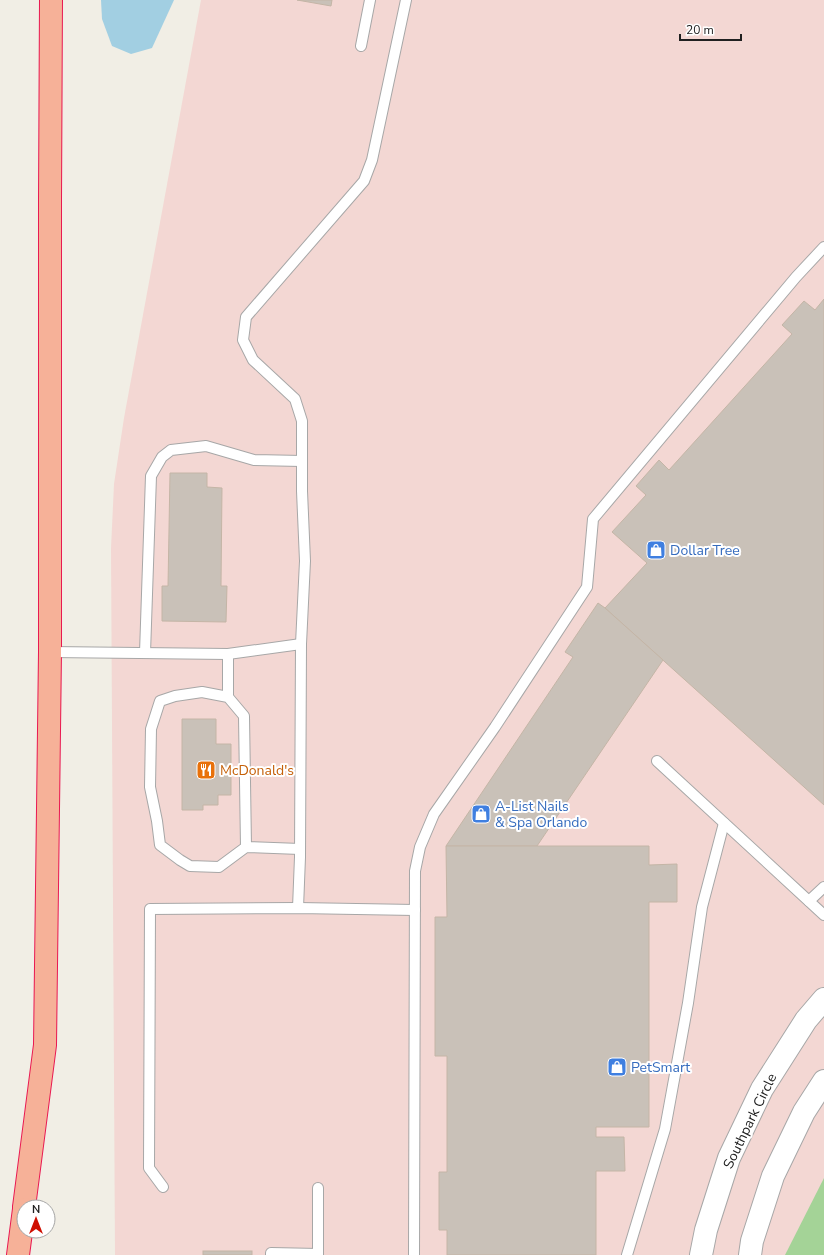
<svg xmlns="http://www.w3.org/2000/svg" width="824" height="1255" font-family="'Nunito Sans',sans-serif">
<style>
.commercial{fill:#f3d7d3}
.forest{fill:#a4d397}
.water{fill:#a2cfe2}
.building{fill:#c9c1b8;stroke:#c4b5a6}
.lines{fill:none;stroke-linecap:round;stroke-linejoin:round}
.service-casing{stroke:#a7a7a7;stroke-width:12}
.tertiary-casing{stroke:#a7a7a7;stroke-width:24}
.trunk-casing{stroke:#e91851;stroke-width:24}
.service{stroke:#fff;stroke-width:10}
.tertiary{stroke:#fff;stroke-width:22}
.trunk{stroke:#f6b198;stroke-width:22}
.labels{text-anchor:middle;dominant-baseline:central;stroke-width:4;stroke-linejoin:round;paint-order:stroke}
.shop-label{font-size:14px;fill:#366cbe;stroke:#fff;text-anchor:start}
.food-label{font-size:14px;fill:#c56008;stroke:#fff;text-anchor:start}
.street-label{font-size:14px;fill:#202020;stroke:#fff}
</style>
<rect width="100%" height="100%" fill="#f1eee5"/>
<!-- commercial -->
<path class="commercial" d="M 201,0 L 824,0 L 824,1255 L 115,1255 L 111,548 L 114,484 L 124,418 Z"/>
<!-- forest -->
<path class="forest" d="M 824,1178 L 824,1255 L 785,1255 Z"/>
<!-- water -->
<path class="water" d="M 101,0 L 174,0 L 152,48 L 131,54 L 112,46 L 102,19 Z"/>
<!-- building -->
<g class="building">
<path d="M 297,0 L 332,0 L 331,6 Z"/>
<path d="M 824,299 L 824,805 L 605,608 L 647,563 L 612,532 L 646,495 L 636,486 L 659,460 L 669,470 L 792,334 L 782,325 L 804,301 L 815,310 Z"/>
<path d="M 170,473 L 207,473 L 207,487 L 222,488 L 221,586 L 227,586 L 226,622 L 162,621 L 162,586 L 168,586 Z"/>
<path d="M 598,603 L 605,608 L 663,660 L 537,846 L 446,846 L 573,657 L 565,652 Z"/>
<path d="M 182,719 L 216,719 L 216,744 L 231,744 L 231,795 L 218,795 L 218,805 L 203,805 L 203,810 L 182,810 Z"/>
<path d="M 446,846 L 649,846 L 649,865 L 677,864 L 677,902 L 649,902 L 649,1127 L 596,1127 L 596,1137 L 624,1137 L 625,1171 L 596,1171 L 596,1255 L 447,1255 L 447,1230 L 439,1230 L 439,1172 L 447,1172 L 447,1056 L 435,1056 L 435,917 L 447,917 Z"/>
<rect x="203" y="1251" width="49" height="4"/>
</g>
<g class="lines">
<defs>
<g id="service">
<path d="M 361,46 L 370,0"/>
<path d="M 50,652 L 228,654 L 301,644"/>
<path d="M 145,653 L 151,476 L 162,457 L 171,450 L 206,446 L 254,460 L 302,461"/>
<path d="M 228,654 L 228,697"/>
<path d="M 657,761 L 824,915"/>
<path d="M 246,847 L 244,716 L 228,697 L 202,692 L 175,696 L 160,701 L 151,729 L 150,787 L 157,821 L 160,845 L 180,860 L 190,866 L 219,867 L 246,847 L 300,849"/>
<path d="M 809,901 L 824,887"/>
<path d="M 298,908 L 300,857 L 301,644 L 305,561 L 302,491 L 302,421 L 295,399 L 253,360 L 243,340 L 246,317 L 364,181 L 372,160 L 406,0"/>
<path d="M 163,1187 L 149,1168 L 150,909 L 298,908 L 415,910"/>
<path d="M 318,1188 L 318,1255"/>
<path d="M 271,1255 L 271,1253 L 318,1254"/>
<path d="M 414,1255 L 415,871 L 420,847 L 434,814 L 495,727 L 587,587 L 593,519 L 796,277 L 824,247"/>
<path d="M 627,1255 L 665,1129 L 688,1003 L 702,907 L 724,823"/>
</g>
<g id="tertiary">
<path d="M 701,1255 L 706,1230 L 729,1158 L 762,1089 L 806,1020 L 824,999"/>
<path d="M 750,1255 L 752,1241 L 773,1176 L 804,1112 L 824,1081"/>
</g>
<g id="trunk">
<path d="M 24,1207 L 45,1045 L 50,652 L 50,199 L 51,0"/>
<path d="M 18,1255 L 24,1209"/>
</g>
</defs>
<!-- service casing -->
<use href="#service" class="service-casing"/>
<!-- tertiary casing -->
<use href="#tertiary" class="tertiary-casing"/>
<!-- trunk casing -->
<use href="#trunk" class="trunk-casing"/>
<!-- service -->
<use href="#service" class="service"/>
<!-- tertiary -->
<use href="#tertiary" class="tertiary"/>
<!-- trunk -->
<use href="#trunk" class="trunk"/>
</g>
<!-- icons -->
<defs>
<symbol id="shop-square" viewBox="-11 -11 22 22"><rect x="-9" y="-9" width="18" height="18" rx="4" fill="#3f7fe0" stroke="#fff"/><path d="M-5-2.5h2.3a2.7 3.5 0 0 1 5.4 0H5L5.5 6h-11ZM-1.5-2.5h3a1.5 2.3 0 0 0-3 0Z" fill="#fff"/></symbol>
<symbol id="restaurant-square" viewBox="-11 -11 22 22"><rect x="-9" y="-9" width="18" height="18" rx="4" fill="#e8710a" stroke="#fff"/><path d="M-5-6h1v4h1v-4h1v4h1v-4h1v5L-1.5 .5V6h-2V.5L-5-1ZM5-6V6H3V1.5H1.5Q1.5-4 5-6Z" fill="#fff"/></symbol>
</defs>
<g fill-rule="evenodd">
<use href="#shop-square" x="645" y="539" width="22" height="22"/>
<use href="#restaurant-square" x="195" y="759" width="22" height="22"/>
<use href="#shop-square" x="470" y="803" width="22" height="22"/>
<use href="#shop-square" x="606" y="1056" width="22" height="22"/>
</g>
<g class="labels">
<!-- shop labels -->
<g class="shop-label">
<text x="670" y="550">Dollar Tree</text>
<text x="495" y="806">A-List Nails<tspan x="495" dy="16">&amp; Spa Orlando</tspan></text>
<text x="631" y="1067">PetSmart</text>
</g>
<!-- food labels -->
<g class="food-label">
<text x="220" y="770">McDonald's</text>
</g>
<!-- street labels -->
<g class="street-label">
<text transform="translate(750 1121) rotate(-64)">Southpark Circle</text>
</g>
</g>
<!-- north arrow -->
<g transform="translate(36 1219)"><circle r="19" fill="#ffffff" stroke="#a6a6a6"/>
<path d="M0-3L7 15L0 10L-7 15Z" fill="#cf0e00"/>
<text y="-6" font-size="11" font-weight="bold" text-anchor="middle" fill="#202020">N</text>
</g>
<!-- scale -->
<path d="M680 34v6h61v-6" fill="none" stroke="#202020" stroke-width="2"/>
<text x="686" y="34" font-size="12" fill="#202020" stroke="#ffffff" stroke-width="3" paint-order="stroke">20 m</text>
</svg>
